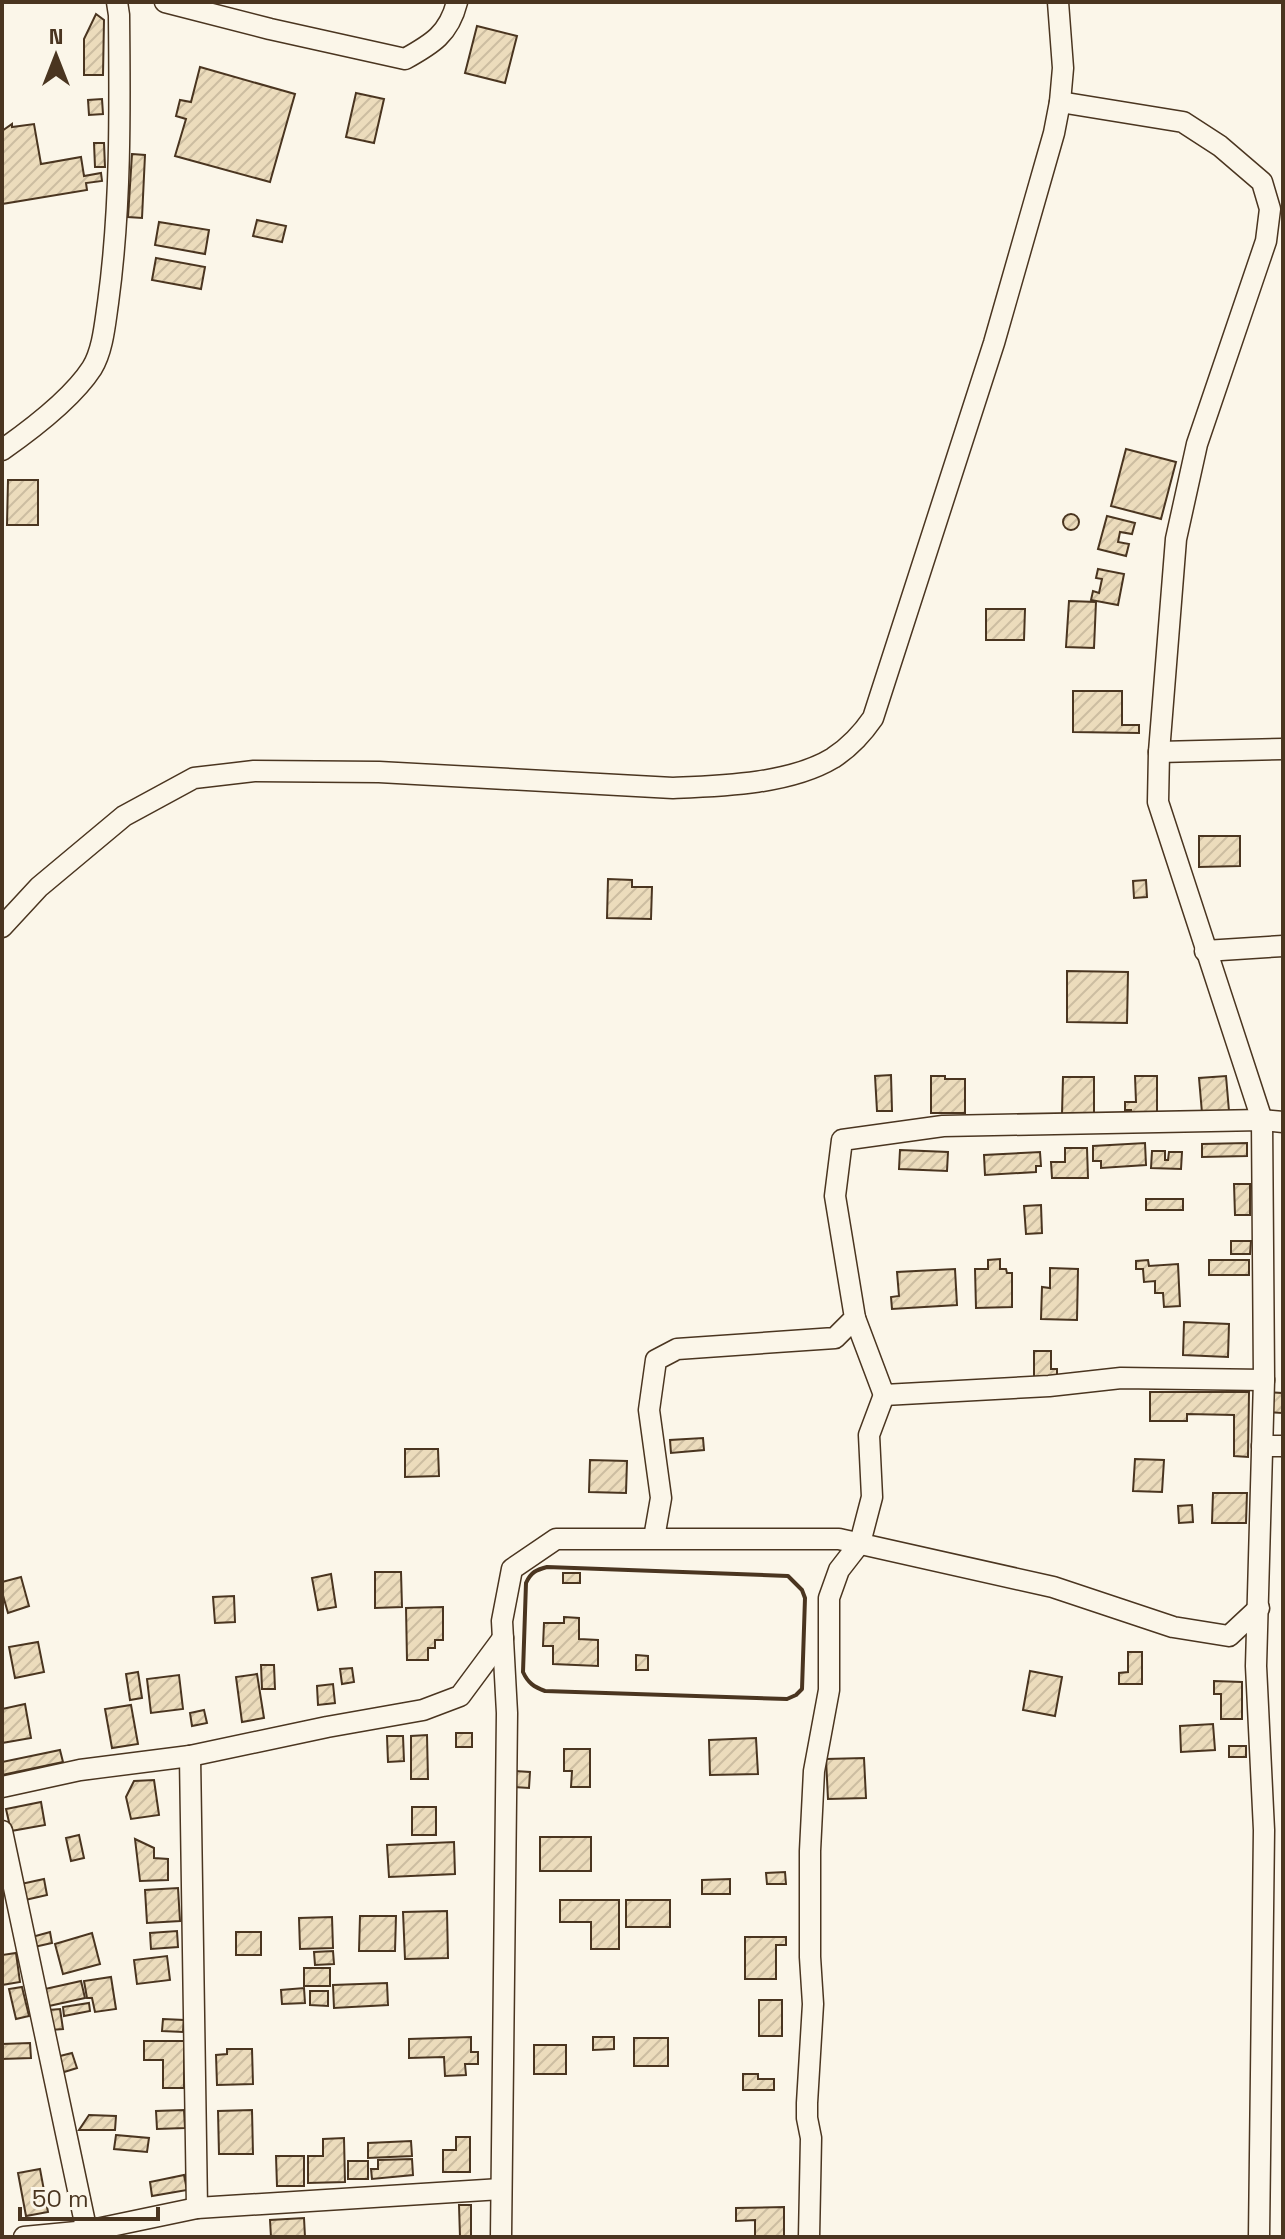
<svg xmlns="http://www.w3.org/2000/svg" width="1285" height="2239" font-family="'Space Grotesk',sans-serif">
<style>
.building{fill:url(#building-hatch);stroke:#4a3520;stroke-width:2}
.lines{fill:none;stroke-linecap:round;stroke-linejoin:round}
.minor-casing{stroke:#4a3520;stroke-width:23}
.minor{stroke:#fbf6e9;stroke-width:20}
.wall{stroke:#4a3520;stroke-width:4}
</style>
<defs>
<pattern id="building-hatch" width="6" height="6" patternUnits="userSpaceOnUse" patternTransform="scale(2)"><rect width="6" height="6" fill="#ecdcbc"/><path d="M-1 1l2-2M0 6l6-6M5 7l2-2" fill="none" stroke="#ccbda1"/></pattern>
</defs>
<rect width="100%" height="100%" fill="#fbf6e9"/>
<!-- building -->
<g class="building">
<path d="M 96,14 L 104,20 L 103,75 L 84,75 L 84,39 Z"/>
<path d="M 477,26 L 517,36 L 505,83 L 465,73 Z"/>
<path d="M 200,67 L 295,94 L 270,182 L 175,156 L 186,119 L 176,116 L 180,100 L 191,102 Z"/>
<path d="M 356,93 L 384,99 L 374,143 L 346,137 Z"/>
<path d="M 102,99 L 103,114 L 89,115 L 88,100 Z"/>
<path d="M 12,124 L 12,127 L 34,124 L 41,164 L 81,157 L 84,176 L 101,173 L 102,181 L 86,183 L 87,190 L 2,204 L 2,131 Z"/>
<path d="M 94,143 L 104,143 L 105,167 L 95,167 Z"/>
<path d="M 132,154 L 145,155 L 142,218 L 128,217 Z"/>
<path d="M 257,220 L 286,226 L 282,242 L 253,236 Z"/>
<path d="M 159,222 L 209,230 L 205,254 L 155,245 Z"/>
<path d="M 156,258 L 205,267 L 201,289 L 152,280 Z"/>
<path d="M 1126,449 L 1176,462 L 1161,519 L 1111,506 Z"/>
<path d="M 8,480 L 38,480 L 38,525 L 7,525 Z"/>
<circle cx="1071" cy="522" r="8"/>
<path d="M 1107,516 L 1135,523 L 1132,534 L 1120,532 L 1118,542 L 1129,544 L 1126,556 L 1098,549 Z"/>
<path d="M 1098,569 L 1124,574 L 1118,605 L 1091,600 L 1093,591 L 1099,593 L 1102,579 L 1096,578 Z"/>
<path d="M 1069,601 L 1096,602 L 1094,648 L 1066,647 Z"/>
<path d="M 986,609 L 1025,609 L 1024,640 L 986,640 Z"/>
<path d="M 1073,691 L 1122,691 L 1122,725 L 1139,725 L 1139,733 L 1073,732 Z"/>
<path d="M 1199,836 L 1240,836 L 1240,866 L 1199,867 Z"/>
<path d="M 608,879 L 632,880 L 632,887 L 652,887 L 651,919 L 607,918 Z"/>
<path d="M 1146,880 L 1147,897 L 1134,898 L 1133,881 Z"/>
<path d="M 1067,971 L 1128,972 L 1127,1023 L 1067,1022 Z"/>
<path d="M 891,1075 L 892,1111 L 877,1111 L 875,1076 Z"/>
<path d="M 931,1076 L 945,1076 L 945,1079 L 965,1079 L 965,1113 L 931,1113 Z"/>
<path d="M 1135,1076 L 1157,1076 L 1157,1113 L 1131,1113 L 1131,1110 L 1125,1110 L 1125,1102 L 1136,1102 Z"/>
<path d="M 1226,1076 L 1229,1111 L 1202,1113 L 1199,1078 Z"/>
<path d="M 1063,1077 L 1094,1077 L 1094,1115 L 1062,1114 Z"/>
<path d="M 1145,1143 L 1146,1165 L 1101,1168 L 1101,1161 L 1093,1161 L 1093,1146 Z"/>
<path d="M 1247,1143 L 1247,1156 L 1202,1157 L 1202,1144 Z"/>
<path d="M 1065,1148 L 1087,1148 L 1088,1178 L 1052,1178 L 1051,1162 L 1065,1162 Z"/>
<path d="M 900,1150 L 948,1152 L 947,1171 L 899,1169 Z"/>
<path d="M 1152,1151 L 1165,1151 L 1165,1160 L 1168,1160 L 1169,1152 L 1182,1152 L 1181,1169 L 1151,1168 Z"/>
<path d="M 1040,1152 L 1041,1166 L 1036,1166 L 1036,1172 L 985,1175 L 984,1155 Z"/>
<path d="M 1234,1184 L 1250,1184 L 1250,1215 L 1235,1215 Z"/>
<rect x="1146" y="1199" width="37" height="11"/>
<path d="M 1041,1205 L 1042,1233 L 1026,1234 L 1024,1206 Z"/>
<path d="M 1231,1241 L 1251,1241 L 1250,1254 L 1231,1254 Z"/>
<path d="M 1000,1259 L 1000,1269 L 1006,1269 L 1007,1273 L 1012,1273 L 1012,1307 L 976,1308 L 975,1269 L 988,1269 L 988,1260 Z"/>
<path d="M 1148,1260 L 1149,1266 L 1178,1264 L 1180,1306 L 1164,1307 L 1163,1293 L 1155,1293 L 1155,1281 L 1144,1282 L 1143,1269 L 1136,1269 L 1136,1261 Z"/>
<rect x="1209" y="1260" width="40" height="15"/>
<path d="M 1050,1268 L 1078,1269 L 1077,1320 L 1041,1319 L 1042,1287 L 1050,1288 Z"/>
<path d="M 955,1269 L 957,1305 L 892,1309 L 891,1297 L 899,1296 L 897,1272 Z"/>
<path d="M 1184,1322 L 1229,1324 L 1228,1357 L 1183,1355 Z"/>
<path d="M 1034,1351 L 1051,1351 L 1051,1369 L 1057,1369 L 1057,1377 L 1034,1377 Z"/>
<path d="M 1150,1392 L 1249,1392 L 1248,1457 L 1234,1456 L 1234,1415 L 1187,1414 L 1187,1421 L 1150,1421 Z"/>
<path d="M 1268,1392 L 1282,1393 L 1282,1413 L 1267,1412 Z"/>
<path d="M 703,1438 L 704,1450 L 671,1453 L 670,1440 Z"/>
<path d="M 405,1449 L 438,1449 L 439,1476 L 405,1477 Z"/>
<path d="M 1135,1459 L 1164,1460 L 1162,1492 L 1133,1491 Z"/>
<path d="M 590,1460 L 627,1461 L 626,1493 L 589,1492 Z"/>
<path d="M 1213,1493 L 1247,1493 L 1246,1523 L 1212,1523 Z"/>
<path d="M 1192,1505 L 1193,1522 L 1179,1523 L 1178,1506 Z"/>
<path d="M 375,1572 L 401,1572 L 402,1607 L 375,1608 Z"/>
<rect x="563" y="1573" width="17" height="10"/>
<path d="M 331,1574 L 336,1607 L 318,1610 L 312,1578 Z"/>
<path d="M 21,1577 L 29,1606 L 8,1613 L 2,1592 L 2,1582 Z"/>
<path d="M 234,1596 L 235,1622 L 215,1623 L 213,1597 Z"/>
<path d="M 443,1607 L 443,1640 L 435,1640 L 435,1648 L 428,1648 L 428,1660 L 407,1660 L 406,1608 Z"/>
<path d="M 564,1617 L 579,1618 L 579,1639 L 598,1640 L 598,1666 L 553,1664 L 553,1646 L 543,1646 L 544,1623 L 564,1623 Z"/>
<path d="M 38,1642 L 44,1672 L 15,1678 L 9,1647 Z"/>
<path d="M 1128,1652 L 1142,1652 L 1142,1684 L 1119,1684 L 1119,1673 L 1128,1672 Z"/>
<path d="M 636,1655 L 648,1656 L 648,1670 L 636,1670 Z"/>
<path d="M 261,1665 L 274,1665 L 275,1689 L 262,1689 Z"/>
<path d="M 352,1668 L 354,1682 L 342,1684 L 340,1669 Z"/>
<path d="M 1030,1671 L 1062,1677 L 1055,1716 L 1023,1710 Z"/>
<path d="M 138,1672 L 142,1698 L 130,1700 L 126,1674 Z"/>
<path d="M 257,1674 L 264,1718 L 242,1722 L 236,1677 Z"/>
<path d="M 179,1675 L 183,1709 L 151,1713 L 147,1679 Z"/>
<path d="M 1214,1681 L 1242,1682 L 1242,1719 L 1221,1719 L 1221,1694 L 1214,1694 Z"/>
<path d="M 333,1684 L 335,1703 L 318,1705 L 317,1686 Z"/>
<path d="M 25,1704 L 31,1738 L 2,1743 L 2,1709 Z"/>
<path d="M 131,1705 L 138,1744 L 112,1748 L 105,1709 Z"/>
<path d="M 204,1710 L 207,1723 L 192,1726 L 190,1713 Z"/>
<path d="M 1213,1724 L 1215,1750 L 1181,1752 L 1180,1726 Z"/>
<rect x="456" y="1733" width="16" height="14"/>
<path d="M 427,1735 L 428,1779 L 411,1779 L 411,1736 Z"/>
<path d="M 387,1736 L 403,1736 L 404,1761 L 388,1762 Z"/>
<path d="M 756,1738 L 758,1774 L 710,1775 L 709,1740 Z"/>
<rect x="1229" y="1746" width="17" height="11"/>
<path d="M 564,1749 L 590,1749 L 590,1787 L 571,1787 L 572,1771 L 564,1771 Z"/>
<path d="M 60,1750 L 63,1762 L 2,1775 L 2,1762 Z"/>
<path d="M 864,1758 L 866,1798 L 828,1799 L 826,1759 Z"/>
<path d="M 515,1771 L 530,1772 L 529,1788 L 514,1787 Z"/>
<path d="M 154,1780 L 159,1815 L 131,1819 L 126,1797 L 134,1781 Z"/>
<path d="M 41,1802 L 45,1825 L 11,1831 L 6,1809 Z"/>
<rect x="412" y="1807" width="24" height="28"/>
<path d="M 79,1835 L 84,1858 L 71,1861 L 66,1838 Z"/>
<rect x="540" y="1837" width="51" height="34"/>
<path d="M 135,1839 L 154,1848 L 154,1858 L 168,1859 L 168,1880 L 140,1881 Z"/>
<path d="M 454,1842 L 455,1874 L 389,1877 L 387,1845 Z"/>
<path d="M 785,1872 L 786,1884 L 767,1884 L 766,1873 Z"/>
<path d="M 44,1879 L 47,1895 L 25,1900 L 21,1884 Z"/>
<path d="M 730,1879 L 730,1894 L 702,1894 L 702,1880 Z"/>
<path d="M 178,1888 L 180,1921 L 147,1923 L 145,1890 Z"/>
<path d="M 560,1900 L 619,1900 L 619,1949 L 591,1949 L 591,1922 L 560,1922 Z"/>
<rect x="626" y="1900" width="44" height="27"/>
<path d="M 447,1911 L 448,1958 L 405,1959 L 403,1912 Z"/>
<path d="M 360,1916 L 396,1916 L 395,1951 L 359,1951 Z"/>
<path d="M 332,1917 L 333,1948 L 300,1949 L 299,1918 Z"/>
<path d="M 177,1931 L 178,1947 L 151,1949 L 150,1933 Z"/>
<path d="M 50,1932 L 52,1943 L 34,1947 L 32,1937 Z"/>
<rect x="236" y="1932" width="25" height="23"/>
<path d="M 92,1933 L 100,1964 L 63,1974 L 55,1944 Z"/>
<path d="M 745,1937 L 786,1937 L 786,1945 L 776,1945 L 776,1979 L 745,1979 Z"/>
<path d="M 333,1951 L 334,1964 L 315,1965 L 314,1952 Z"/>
<path d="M 16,1953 L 20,1982 L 2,1985 L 2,1955 Z"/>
<path d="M 167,1956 L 170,1980 L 137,1984 L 134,1960 Z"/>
<rect x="304" y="1968" width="26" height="18"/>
<path d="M 111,1977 L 116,2009 L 95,2012 L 92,1998 L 87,1998 L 84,1981 Z"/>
<path d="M 81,1981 L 85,1998 L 49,2006 L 45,1989 Z"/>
<path d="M 387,1983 L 388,2005 L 334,2008 L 333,1985 Z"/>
<path d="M 22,1987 L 29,2016 L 16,2019 L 9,1989 Z"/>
<path d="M 304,1988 L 305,2003 L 282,2004 L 281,1990 Z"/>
<path d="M 310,1991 L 328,1991 L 328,2006 L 310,2005 Z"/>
<rect x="759" y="2000" width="23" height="36"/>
<path d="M 89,2003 L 90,2011 L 64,2016 L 63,2007 Z"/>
<path d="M 60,2009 L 63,2029 L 51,2030 L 49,2010 Z"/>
<path d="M 163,2019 L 184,2020 L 183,2032 L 162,2031 Z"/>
<path d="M 471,2037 L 471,2052 L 478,2052 L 478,2064 L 465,2064 L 466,2075 L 445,2076 L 444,2057 L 409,2058 L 409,2039 Z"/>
<path d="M 593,2037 L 614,2037 L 614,2049 L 593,2050 Z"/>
<rect x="634" y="2038" width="34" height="28"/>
<path d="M 144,2041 L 184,2041 L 184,2088 L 163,2088 L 163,2060 L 144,2060 Z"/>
<path d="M 30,2043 L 31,2058 L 2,2059 L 2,2044 Z"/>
<rect x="534" y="2045" width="32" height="29"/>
<path d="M 227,2049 L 252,2049 L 253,2084 L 217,2085 L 216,2055 L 227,2054 Z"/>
<path d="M 72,2053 L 77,2068 L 61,2073 L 56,2057 Z"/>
<path d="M 743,2074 L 758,2074 L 758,2079 L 774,2079 L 774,2090 L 743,2090 Z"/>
<path d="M 184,2110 L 185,2128 L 157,2129 L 156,2111 Z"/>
<path d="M 252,2110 L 253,2154 L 219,2154 L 218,2111 Z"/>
<path d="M 89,2115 L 116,2116 L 115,2130 L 79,2130 Z"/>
<path d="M 116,2135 L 149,2138 L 147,2152 L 114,2149 Z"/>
<path d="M 456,2137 L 470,2137 L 470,2172 L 443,2172 L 443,2150 L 456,2150 Z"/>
<path d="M 344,2138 L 345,2182 L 308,2183 L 308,2156 L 323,2156 L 323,2139 Z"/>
<path d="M 411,2141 L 412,2156 L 368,2158 L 368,2143 Z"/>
<path d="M 276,2156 L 304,2156 L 304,2186 L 277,2186 Z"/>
<path d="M 412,2159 L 413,2175 L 372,2179 L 371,2169 L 378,2169 L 378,2160 Z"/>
<rect x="348" y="2161" width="20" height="18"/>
<path d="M 40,2169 L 48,2212 L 26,2216 L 18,2173 Z"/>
<path d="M 184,2175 L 187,2190 L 152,2196 L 150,2182 Z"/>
<path d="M 459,2205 L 471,2205 L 471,2237 L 460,2237 Z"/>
<path d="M 784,2207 L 784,2237 L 755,2237 L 755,2220 L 736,2221 L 736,2208 Z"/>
<path d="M 304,2218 L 305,2237 L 271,2237 L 270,2220 Z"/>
</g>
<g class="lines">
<defs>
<g id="minor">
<path d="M 165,2 L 270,29 L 405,59 C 432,44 449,34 457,2"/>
<path d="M 1060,102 L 1183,122 L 1220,146 L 1262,182 L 1270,209 L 1266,241 L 1197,444 L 1176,539 L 1159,752 L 1158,802 L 1262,1120 L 1264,1380 L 1256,1666 L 1264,1830 L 1259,2237"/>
<path d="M 2,450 C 32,429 72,399 92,368 C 103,350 105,323 108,303 C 121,208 120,111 119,15 L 117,2"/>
<path d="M 1159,752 L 1283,749"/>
<path d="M 2,927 L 39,887 L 124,816 L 194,778 L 254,771 L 379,772 L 673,788 C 723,786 790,784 833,758 C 850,747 862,734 873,718 L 994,343 L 1054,133 L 1060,102 L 1063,68 L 1058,2"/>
<path d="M 1205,951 L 1283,946"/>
<path d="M 855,1318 L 884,1395 L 1049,1386 L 1121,1378 L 1264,1380"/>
<path d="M 1262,1446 L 1283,1446"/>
<path d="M 654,1538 L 661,1498 L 649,1410 L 656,1360 L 677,1349 L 835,1338 L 855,1318 L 835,1196 L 842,1140 L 943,1126 L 1262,1120 L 1283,1122"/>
<path d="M 190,1756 L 197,2208"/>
<path d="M 2,1787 L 80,1770 L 190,1756 L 327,1727 L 423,1710 L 460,1696 L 503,1638"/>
<path d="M 2,1831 L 88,2237"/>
<path d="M 24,2237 L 87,2231 L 197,2208 L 501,2189"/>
<path d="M 501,2237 L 507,1713 L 502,1621 L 512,1569 L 556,1539 L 839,1539 L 1053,1587 L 1173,1627 L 1229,1636 L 1259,1608"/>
<path d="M 809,2237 L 811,2138 L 807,2118 L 807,2103 L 813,2004 L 810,1957 L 810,1851 L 814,1771 L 829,1690 L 829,1598 L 839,1570 L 860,1543 L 872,1497 L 869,1435 L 884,1395"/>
</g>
</defs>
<!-- minor casing -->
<use href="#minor" class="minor-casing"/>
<!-- minor -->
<use href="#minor" class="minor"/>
<!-- wall -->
<path class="wall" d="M 547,1567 L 788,1576 L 802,1590 L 805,1598 L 802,1689 L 796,1695 L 787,1699 L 545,1691 C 534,1687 528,1683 523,1672 L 526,1583 C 531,1572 536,1570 547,1567 Z"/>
</g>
<!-- border -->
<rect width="1285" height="2239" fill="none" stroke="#4a3520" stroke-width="8"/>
<!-- north arrow -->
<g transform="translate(56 56)" stroke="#fbf6e9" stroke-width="6" paint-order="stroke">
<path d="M0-6L14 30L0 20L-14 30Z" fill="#4a3520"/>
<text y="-12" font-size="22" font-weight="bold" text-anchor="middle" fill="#4a3520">N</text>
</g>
<!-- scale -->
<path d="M20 2207v12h138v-12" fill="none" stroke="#4a3520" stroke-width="4"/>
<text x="32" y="2207" font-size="24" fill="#4a3520" stroke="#fbf6e9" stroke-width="6" paint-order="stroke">50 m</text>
</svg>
